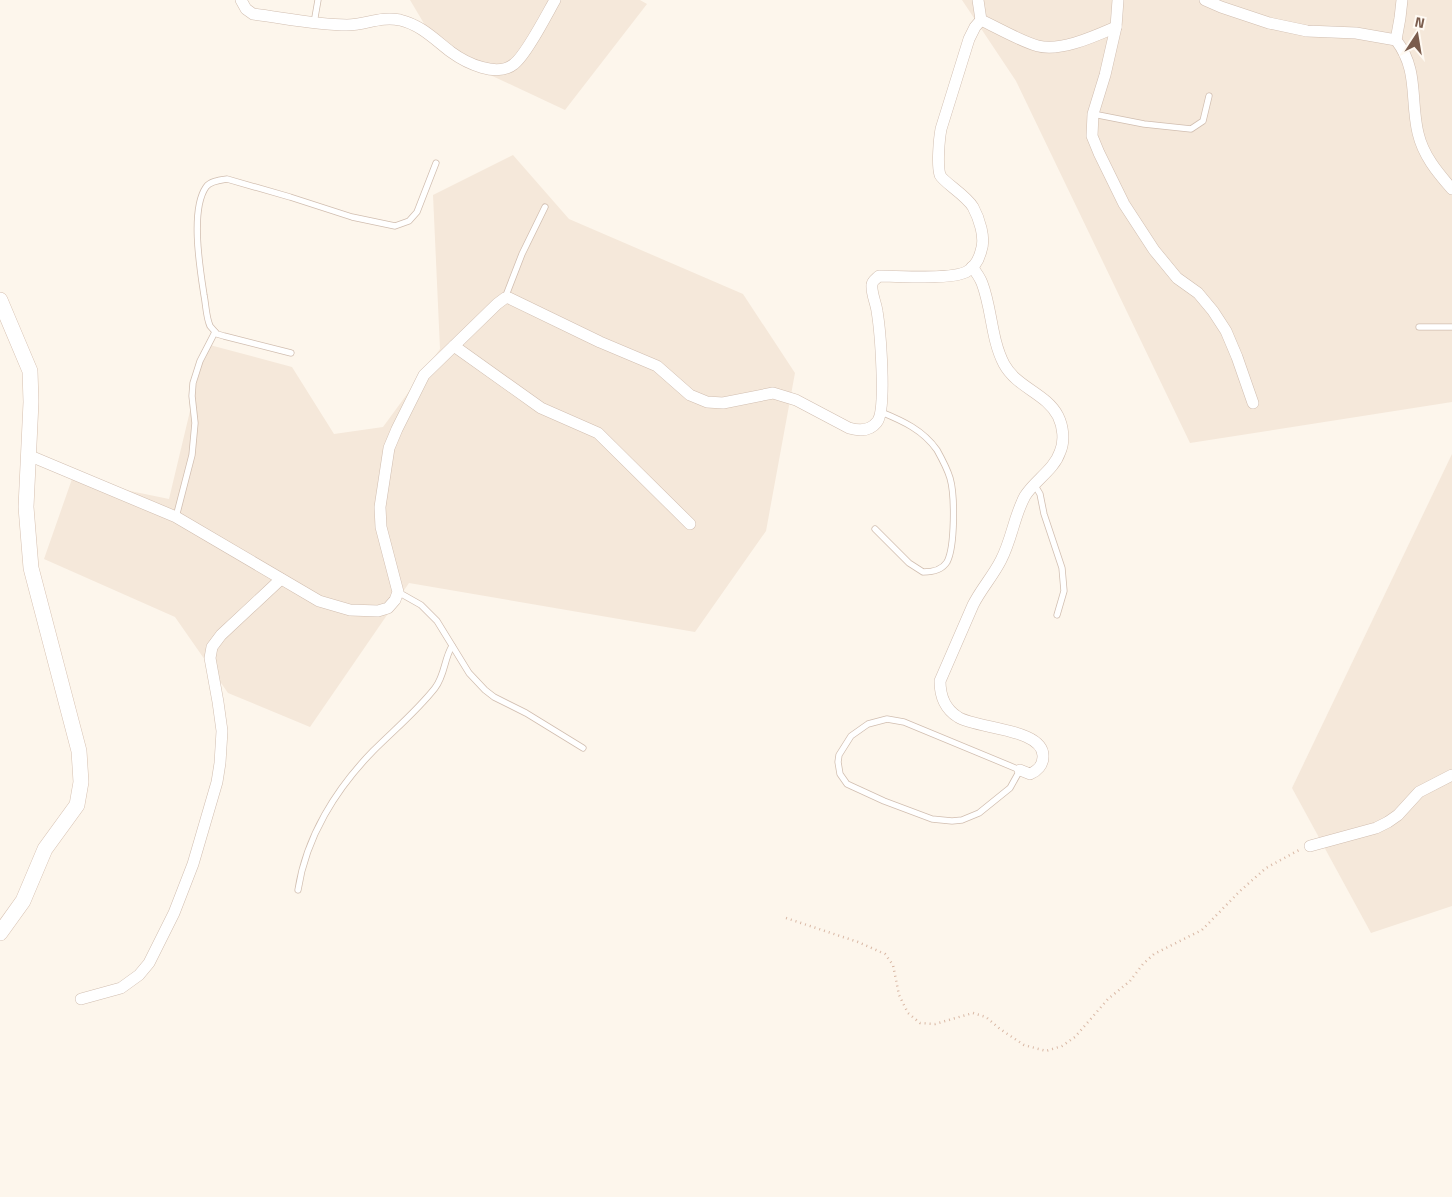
<svg xmlns="http://www.w3.org/2000/svg" width="1452" height="1197" font-family="'Titillium Web',sans-serif">
<style>
.residential{fill:#f5e8da}
.lines{fill:none;stroke-linecap:round;stroke-linejoin:round}
.lane-casing{stroke:#d1beb0;stroke-width:7}
.street-casing{stroke:#d1beb0;stroke-width:12}
.secondary-casing{stroke:#d6c0b0;stroke-width:16}
.path{stroke:#d9b8a5;stroke-width:2.5;stroke-dasharray:1 4;stroke-linecap:butt}
.lane{stroke:#fff;stroke-width:5.5}
.street{stroke:#fff;stroke-width:11}
.secondary{stroke:#fff;stroke-width:15}
</style>
<rect width="100%" height="100%" fill="#fdf6ec"/>
<!-- residential -->
<g class="residential">
<path d="M 410,0 L 640,0 L 647,4 L 565,110 L 441,52 Z"/>
<path d="M 962,0 L 1452,0 L 1452,402 L 1190,443 L 1016,81 Z"/>
<path d="M 513,155 L 569,219 L 743,294 L 795,373 L 766,531 L 695,632 L 409,583 L 310,727 L 228,693 L 175,617 L 44,559 L 72,479 L 169,499 L 206,344 L 292,367 L 334,434 L 383,427 L 440,349 L 433,195 Z"/>
<path d="M 1452,454 L 1452,906 L 1371,933 L 1292,788 Z"/>
</g>
<g class="lines">
<defs>
<g id="lane">
<path d="M 314,23 L 318,0"/>
<path d="M 1093,114 L 1144,124 L 1191,129 L 1203,121 L 1209,96"/>
<path d="M 505,298 L 522,254 L 545,207"/>
<path d="M 1419,327 L 1452,327"/>
<path d="M 291,353 L 224,336 L 217,334 L 210,326 C 206,317 206,305 204,295 C 200,269 190,210 206,187 C 210,181 220,180 227,179 L 290,197 L 352,217 L 395,226 L 409,221 L 417,212 L 436,163"/>
<path d="M 1033,485 L 1037,489 L 1040,494 L 1044,514 L 1062,568 L 1064,591 L 1057,615"/>
<path d="M 176,517 L 192,455 L 195,423 L 192,396 L 193,383 L 200,361 L 215,332"/>
<path d="M 875,529 L 909,563 L 923,572 C 932,572 942,570 947,562 C 955,547 955,495 950,478 C 947,468 942,459 937,450 C 923,430 903,421 881,412"/>
<path d="M 398,592 L 421,605 L 437,621 L 469,673 L 485,690 L 494,697 L 526,713 L 583,748"/>
<path d="M 887,719 L 904,722 L 1020,770 L 1010,788 L 979,813 L 962,820 L 952,821 L 932,819 L 884,801 L 847,784 L 840,774 L 838,762 L 839,755 L 851,736 L 868,724 Z"/>
<path d="M 298,890 C 306,837 336,789 373,751 C 394,730 417,711 435,688 C 445,675 444,659 452,646"/>
</g>
<g id="street">
<path d="M 241,0 L 246,9 L 253,14 C 284,18 316,25 347,25 C 366,25 380,16 400,20 C 421,25 434,39 451,52 C 466,63 497,78 514,64 C 526,55 547,14 555,0"/>
<path d="M 978,0 L 981,20 C 998,28 1020,41 1038,46 C 1061,52 1095,36 1116,27"/>
<path d="M 1118,0 L 1116,27 L 1105,75 L 1093,114 L 1092,136 L 1099,153 L 1124,204 L 1154,250 L 1177,278 L 1198,293 L 1213,311 L 1226,331 L 1237,357 L 1253,403"/>
<path d="M 1205,0 L 1221,7 L 1269,23 L 1307,31 L 1356,33 L 1396,40 C 1419,70 1410,99 1418,133 C 1423,155 1437,172 1452,189"/>
<path d="M 1396,40 L 1400,18 L 1402,0"/>
<path d="M 972,267 C 976,272 980,278 982,283 C 992,309 991,339 1004,364 C 1017,388 1046,393 1058,416 C 1063,426 1065,441 1060,452 C 1054,470 1035,480 1025,496 C 1014,516 1012,539 1001,560 C 993,576 981,589 973,605 L 940,681 C 940,696 945,709 958,717 C 976,729 1045,728 1043,757 C 1043,765 1037,771 1030,774 L 1020,770"/>
<path d="M 454,346 L 541,408 L 598,433 L 690,524"/>
<path d="M 28,455 L 176,517 L 319,601 L 350,610 L 378,611 L 388,608 L 395,600 L 398,592 L 381,527 L 380,507 L 389,448 L 397,429 L 424,375 L 497,304 L 505,298 L 509,298 L 600,342 L 657,366 L 690,395 L 707,402 L 723,403 L 773,393 L 796,400 L 849,428 C 859,431 870,431 877,422 C 887,410 880,329 877,311 C 876,303 871,293 872,285 C 872,281 876,279 879,276 C 899,276 950,280 966,272 C 974,268 979,259 981,251 C 986,238 979,218 973,207 C 966,195 943,182 940,175 C 937,165 939,140 941,129 L 969,39 L 975,27 L 981,20"/>
<path d="M 1310,846 L 1376,828 L 1388,822 L 1398,815 L 1419,792 L 1452,775"/>
<path d="M 81,999 L 121,988 L 139,975 L 149,963 L 174,913 L 193,864 L 217,782 L 220,763 L 222,731 L 218,702 L 210,658 L 212,647 L 221,635 L 281,579"/>
</g>
<path id="secondary" d="M 0,300 L 30,371 L 31,402 L 26,507 L 31,568 L 79,751 L 81,782 L 77,805 L 45,849 L 23,901 L 0,933"/>
</defs>
<!-- lane casing -->
<use href="#lane" class="lane-casing"/>
<!-- street casing -->
<use href="#street" class="street-casing"/>
<!-- secondary casing -->
<use href="#secondary" class="secondary-casing"/>
<!-- path -->
<path class="path" d="M 786,918 L 858,942 L 885,954 L 893,965 L 899,995 L 908,1013 L 920,1023 L 935,1024 L 973,1013 L 986,1017 L 1000,1029 L 1024,1045 L 1046,1051 L 1062,1046 L 1075,1037 L 1108,999 L 1130,981 L 1143,964 L 1154,954 L 1202,930 L 1240,891 L 1266,868 L 1299,850"/>
<!-- lane -->
<use href="#lane" class="lane"/>
<!-- street -->
<use href="#street" class="street"/>
<!-- secondary -->
<use href="#secondary" class="secondary"/>
</g>
<!-- north arrow -->
<g transform="translate(1417 35) rotate(12)" stroke="#fffaf3" stroke-width="4" paint-order="stroke">
<path d="M0-4L9 19L0 12L-9 19Z" fill="#7a5c4d"/>
<text y="-8" font-size="14" font-weight="bold" text-anchor="middle" fill="#7a5c4d">N</text>
</g>
</svg>
